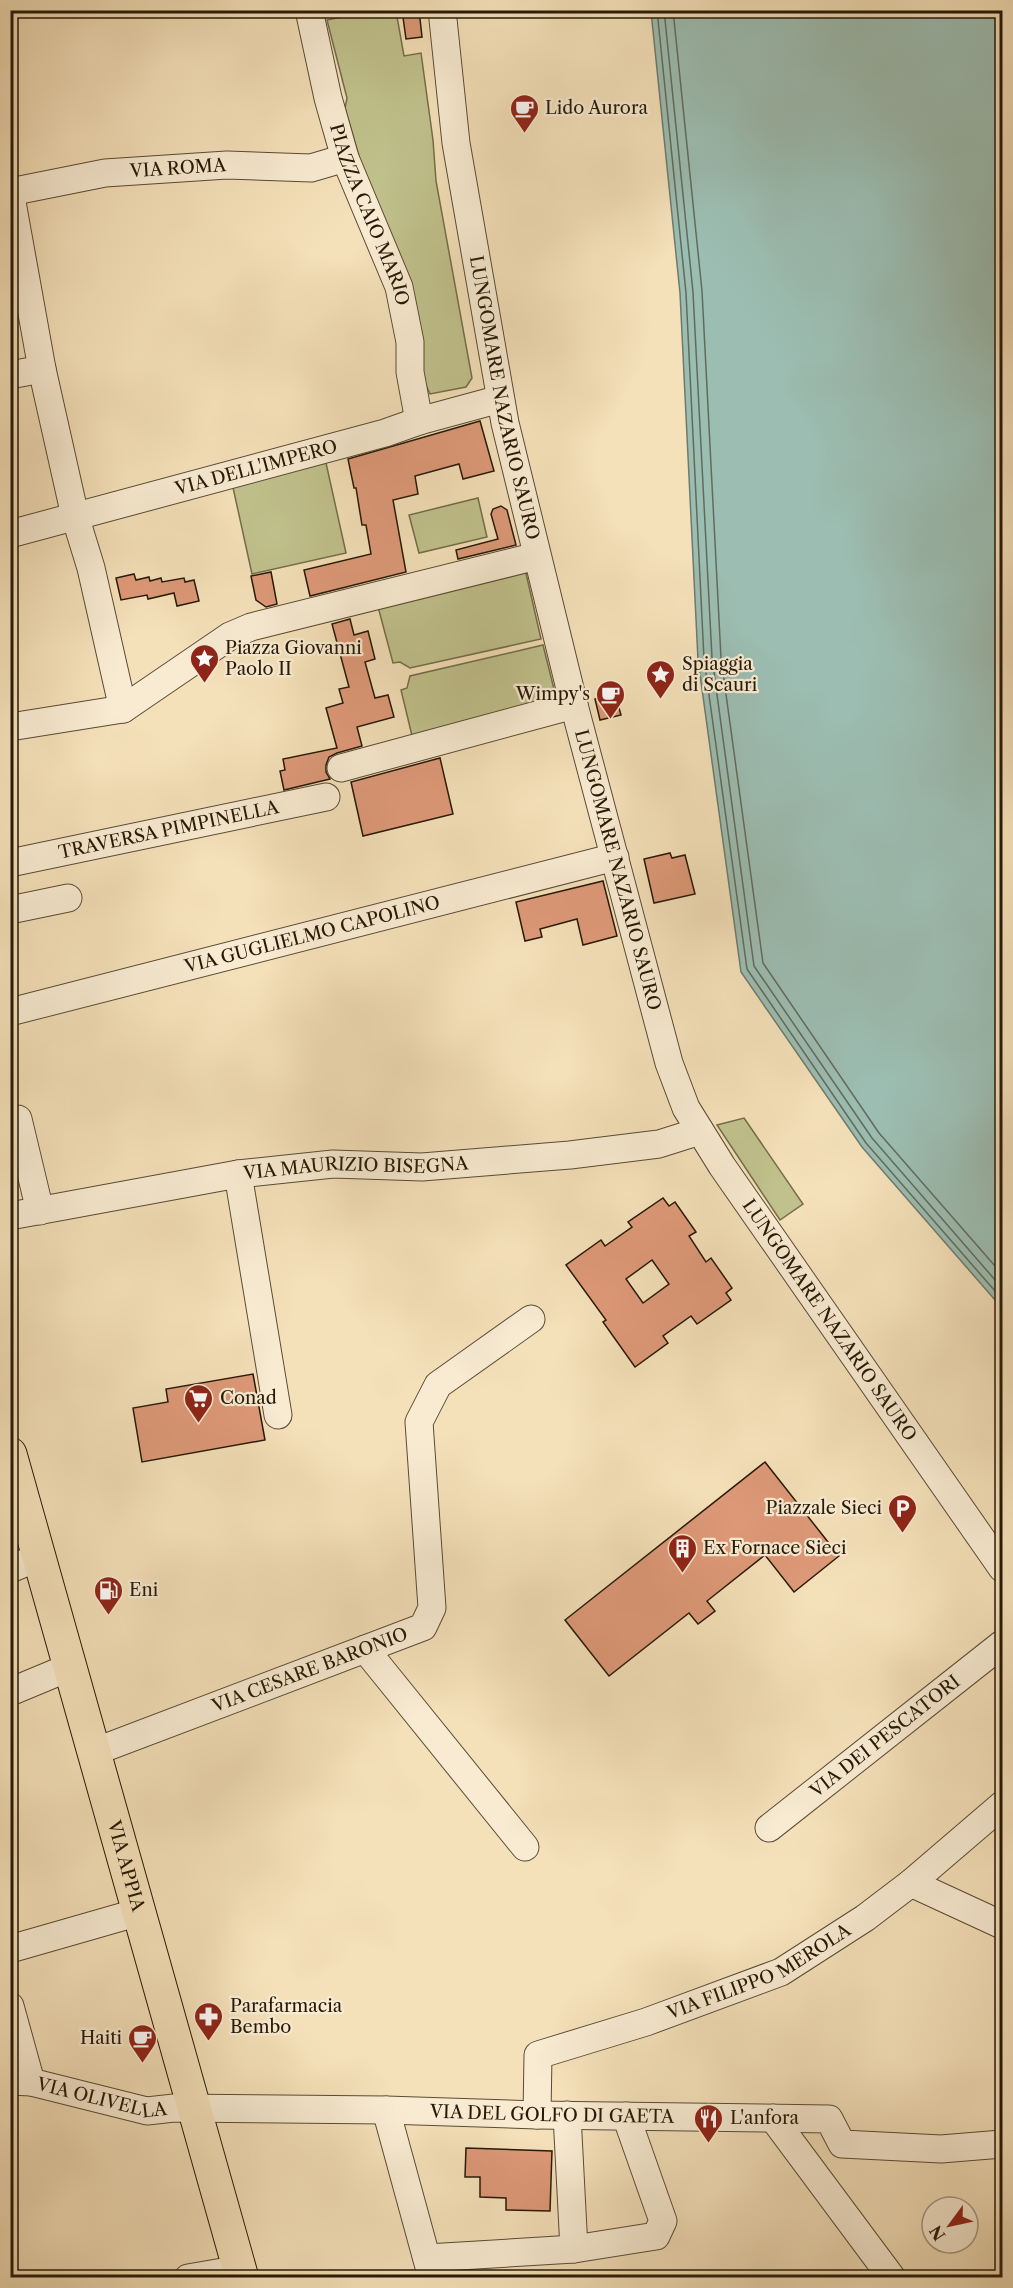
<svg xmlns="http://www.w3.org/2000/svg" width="1013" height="2288" font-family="'Libre Caslon Text',serif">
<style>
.green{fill:#c0c18c;stroke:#736d4a;stroke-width:1.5}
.water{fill:#9cbdb2;stroke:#6d7b6e;stroke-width:1.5}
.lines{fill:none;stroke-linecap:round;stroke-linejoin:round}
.shore{stroke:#616b5c;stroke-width:1.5}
.building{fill:#de9978;stroke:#261907;stroke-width:1.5;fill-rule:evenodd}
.minor-casing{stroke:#5a4b34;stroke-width:29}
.major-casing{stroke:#261907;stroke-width:35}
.minor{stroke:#f8ebd2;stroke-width:27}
.major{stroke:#f4e0b9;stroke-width:33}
.labels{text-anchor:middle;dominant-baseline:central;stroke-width:4.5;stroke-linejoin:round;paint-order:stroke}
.poi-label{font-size:18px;fill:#261907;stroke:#f8ebd2;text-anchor:start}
.street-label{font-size:18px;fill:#261907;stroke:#f8ebd2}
</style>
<rect width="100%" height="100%" fill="#f4e0b9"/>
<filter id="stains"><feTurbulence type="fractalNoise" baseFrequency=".00333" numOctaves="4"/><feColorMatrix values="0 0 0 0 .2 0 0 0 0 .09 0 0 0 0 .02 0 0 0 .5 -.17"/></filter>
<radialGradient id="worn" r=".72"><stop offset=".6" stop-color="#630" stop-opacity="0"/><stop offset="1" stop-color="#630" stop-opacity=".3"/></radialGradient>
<!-- green -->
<g class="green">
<path d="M 371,11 L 396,11 L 404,56 L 421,53 L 433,140 L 436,181 L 472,378 L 466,387 L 430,394 L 425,383 L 345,108 L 347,98 L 327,20 Z"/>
<path d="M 326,463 L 346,553 L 252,574 L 232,483 Z"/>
<path d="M 478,498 L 487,537 L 419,553 L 409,515 Z"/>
<path d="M 525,569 L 541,639 L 410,668 L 400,662 L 393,663 L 377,603 Z"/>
<path d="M 543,645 L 558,705 L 414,744 L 401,690 L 407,688 L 410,676 Z"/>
<path d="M 744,1118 L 803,1204 L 780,1220 L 717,1125 Z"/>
</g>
<!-- water -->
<path class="water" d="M 651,11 L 1002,11 L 1002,1308 L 862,1147 L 741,972 L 698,660 L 680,293 Z"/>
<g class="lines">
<!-- shore -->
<g class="shore">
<path d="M 657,10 L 686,293 L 704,659 L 747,969 L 866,1143 L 1002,1299"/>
<path d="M 664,10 L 693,292 L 712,658 L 754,966 L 872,1138 L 1002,1288"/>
<path d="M 673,10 L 702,291 L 721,658 L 763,963 L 879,1133 L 1002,1274"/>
</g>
</g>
<!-- building -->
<g class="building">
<path d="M 402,10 L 419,10 L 422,37 L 406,39 Z"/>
<path d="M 480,421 L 494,471 L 463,479 L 459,464 L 415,476 L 418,494 L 393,500 L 406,572 L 310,596 L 304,570 L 371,554 L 366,525 L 362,525 L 356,488 L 354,488 L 348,459 Z"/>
<path d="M 501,506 L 507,510 L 516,545 L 458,559 L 456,550 L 498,539 L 491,514 L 493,509 Z"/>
<path d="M 271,572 L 277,604 L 266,607 L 256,600 L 251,576 Z"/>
<path d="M 134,574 L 136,580 L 149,577 L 150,581 L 161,578 L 162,582 L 184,578 L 185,582 L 194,580 L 199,601 L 177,606 L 174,593 L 148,599 L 147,595 L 121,600 L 116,578 Z"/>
<path d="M 350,619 L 354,635 L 368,631 L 375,659 L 365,662 L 375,698 L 388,695 L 394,717 L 357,727 L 362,746 L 337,753 L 329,757 L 326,765 L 326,772 L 330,779 L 284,790 L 280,771 L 285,770 L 283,759 L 337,748 L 326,708 L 343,703 L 339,689 L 349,687 L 332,624 Z"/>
<path d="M 615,694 L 621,715 L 600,720 L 595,699 Z"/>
<path d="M 440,758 L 453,814 L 363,836 L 351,782 Z"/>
<path d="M 670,853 L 672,858 L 685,855 L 695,894 L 654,903 L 644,859 Z"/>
<path d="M 603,881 L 617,936 L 583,945 L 577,919 L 540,929 L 542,937 L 525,941 L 516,902 Z"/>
<path d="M 663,1198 L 669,1206 L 675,1202 L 696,1232 L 689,1236 L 706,1262 L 711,1258 L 732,1288 L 726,1293 L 731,1300 L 697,1324 L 691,1316 L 663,1336 L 668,1343 L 635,1367 L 603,1322 L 606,1320 L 566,1265 L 601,1240 L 605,1246 L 632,1227 L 628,1222 ZM 652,1260 L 669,1284 L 643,1303 L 626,1279 Z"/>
<path d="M 253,1374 L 265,1440 L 142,1462 L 133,1408 L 168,1402 L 166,1389 Z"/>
<path d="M 765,1462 L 839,1556 L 794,1592 L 765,1555 L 707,1601 L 715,1611 L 698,1624 L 689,1613 L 609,1676 L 565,1620 Z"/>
<path d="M 466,2148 L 552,2151 L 550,2211 L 506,2210 L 506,2198 L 480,2197 L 480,2177 L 465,2177 Z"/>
</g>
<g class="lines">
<defs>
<g id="minor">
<path id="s1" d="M 309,10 L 328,98 L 345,158 L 399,287 L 410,342 L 410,372 L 419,421"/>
<path id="s2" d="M 442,10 L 456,143 L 505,423 L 574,705 L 669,1063 L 686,1108 L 722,1166 L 1002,1568"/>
<path d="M 10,191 L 42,369 L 75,516 L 91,568 L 123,709"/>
<path id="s3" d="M 10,192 L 105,173 L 227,165 L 311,168 L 345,158"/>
<path d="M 10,375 L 42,369"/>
<path id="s4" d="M 10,534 L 385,433 L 419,421 L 500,399"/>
<path d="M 10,727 L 123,709 L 230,636 L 251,627 L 537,556"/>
<path d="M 341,768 L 574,705"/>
<path id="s5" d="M 10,863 L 326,797"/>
<path d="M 10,910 L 68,898"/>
<path id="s6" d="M 10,1012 L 615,857"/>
<path d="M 18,1119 L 40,1211"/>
<path d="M 238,1174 L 278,1415"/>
<path id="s7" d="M 10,1216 L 238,1174 L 333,1164 L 422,1167 L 570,1155 L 659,1144 L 700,1131"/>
<path d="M 10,1569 L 39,1557"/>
<path d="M 365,1649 L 525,1847"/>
<path d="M 10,1692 L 70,1667"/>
<path id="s8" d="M 94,1752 L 423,1627 L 432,1608 L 419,1422 L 438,1385 L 531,1319"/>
<path id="s9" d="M 769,1828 L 1002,1644"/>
<path d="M 911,1883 L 1002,1925"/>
<path d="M 10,1949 L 139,1912"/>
<path d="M 10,2006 L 31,2082"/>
<path id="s10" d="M 10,2081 L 31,2082 L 147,2111 L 174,2108 L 386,2110 L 537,2115 L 829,2119 L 842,2144 L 941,2149 L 1002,2144"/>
<path d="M 386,2110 L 432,2278"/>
<path id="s11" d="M 537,2115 L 538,2055 L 646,2022 L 781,1972 L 865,1918 L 911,1883 L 1002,1805"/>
<path d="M 567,2115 L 574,2249"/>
<path d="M 773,2118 L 892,2278"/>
<path d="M 427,2258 L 574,2249 L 656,2236 L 663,2221 L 626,2116"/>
<path d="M 188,2278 L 240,2269"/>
</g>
<g id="major">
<path id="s12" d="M 10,1454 L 242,2278"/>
</g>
</defs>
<!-- minor casing -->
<use href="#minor" class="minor-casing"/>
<!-- major casing -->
<use href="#major" class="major-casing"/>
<!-- minor -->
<use href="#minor" class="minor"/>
<!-- major -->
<use href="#major" class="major"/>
</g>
<!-- icons -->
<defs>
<symbol id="cafe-pin" viewBox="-11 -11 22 30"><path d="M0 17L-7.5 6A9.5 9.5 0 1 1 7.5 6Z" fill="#8f2418" stroke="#f8ebd2"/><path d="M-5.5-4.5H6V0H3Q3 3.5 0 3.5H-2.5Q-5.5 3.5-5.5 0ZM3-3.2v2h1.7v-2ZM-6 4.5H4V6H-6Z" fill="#fff"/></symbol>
<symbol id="sight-pin" viewBox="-11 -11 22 30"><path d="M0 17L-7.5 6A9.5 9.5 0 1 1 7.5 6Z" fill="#8f2418" stroke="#f8ebd2"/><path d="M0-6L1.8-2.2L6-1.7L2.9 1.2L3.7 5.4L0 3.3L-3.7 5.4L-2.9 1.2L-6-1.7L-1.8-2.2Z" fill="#fff"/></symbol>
<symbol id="supermarket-pin" viewBox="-11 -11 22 30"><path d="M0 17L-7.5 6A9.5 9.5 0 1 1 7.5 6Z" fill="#8f2418" stroke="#f8ebd2"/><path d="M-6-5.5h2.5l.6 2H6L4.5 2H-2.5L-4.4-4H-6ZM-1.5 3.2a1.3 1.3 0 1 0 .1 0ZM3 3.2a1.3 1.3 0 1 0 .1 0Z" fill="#fff"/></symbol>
<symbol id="parking-pin" viewBox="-11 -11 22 30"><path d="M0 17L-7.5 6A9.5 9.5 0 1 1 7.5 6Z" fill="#8f2418" stroke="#f8ebd2"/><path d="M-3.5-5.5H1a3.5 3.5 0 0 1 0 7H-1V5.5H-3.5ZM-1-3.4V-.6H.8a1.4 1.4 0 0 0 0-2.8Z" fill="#fff"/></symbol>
<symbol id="building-pin" viewBox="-11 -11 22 30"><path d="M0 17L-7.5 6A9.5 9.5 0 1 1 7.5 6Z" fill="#8f2418" stroke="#f8ebd2"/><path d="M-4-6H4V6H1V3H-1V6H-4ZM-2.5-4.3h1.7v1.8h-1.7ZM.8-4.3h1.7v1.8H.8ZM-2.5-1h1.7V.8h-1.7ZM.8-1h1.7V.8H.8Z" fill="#fff"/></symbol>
<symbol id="fuel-pin" viewBox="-11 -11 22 30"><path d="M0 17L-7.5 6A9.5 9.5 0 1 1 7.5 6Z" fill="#8f2418" stroke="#f8ebd2"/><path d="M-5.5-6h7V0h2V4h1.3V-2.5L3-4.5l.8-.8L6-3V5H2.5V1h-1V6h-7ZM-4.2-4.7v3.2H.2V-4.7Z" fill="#fff"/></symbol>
<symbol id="pharmacy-pin" viewBox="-11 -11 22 30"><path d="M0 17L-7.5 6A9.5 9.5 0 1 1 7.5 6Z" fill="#8f2418" stroke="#f8ebd2"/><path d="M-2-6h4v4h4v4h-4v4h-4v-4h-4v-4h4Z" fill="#fff"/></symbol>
<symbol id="restaurant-pin" viewBox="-11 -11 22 30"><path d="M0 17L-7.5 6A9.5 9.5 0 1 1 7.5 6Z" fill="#8f2418" stroke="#f8ebd2"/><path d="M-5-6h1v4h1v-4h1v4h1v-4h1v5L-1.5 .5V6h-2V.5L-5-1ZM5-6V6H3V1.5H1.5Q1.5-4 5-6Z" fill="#fff"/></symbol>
</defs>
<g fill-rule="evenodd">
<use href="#cafe-pin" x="508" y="92" width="33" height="45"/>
<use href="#sight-pin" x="188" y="642" width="33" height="45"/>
<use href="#sight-pin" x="644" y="658" width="33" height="45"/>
<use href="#cafe-pin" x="594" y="678" width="33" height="45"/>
<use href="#supermarket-pin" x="182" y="1382" width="33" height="45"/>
<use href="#parking-pin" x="886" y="1492" width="33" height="45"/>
<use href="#building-pin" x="666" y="1532" width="33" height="45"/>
<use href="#fuel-pin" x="92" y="1574" width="33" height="45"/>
<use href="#pharmacy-pin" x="192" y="2000" width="33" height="45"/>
<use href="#cafe-pin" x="126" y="2022" width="33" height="45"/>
<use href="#restaurant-pin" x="692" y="2102" width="33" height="45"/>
</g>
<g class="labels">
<!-- poi labels -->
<g class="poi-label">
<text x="545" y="108">Lido Aurora</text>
<text x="225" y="648">Piazza Giovanni<tspan x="225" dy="21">Paolo II</tspan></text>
<text x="682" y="664">Spiaggia<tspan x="682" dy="21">di Scauri</tspan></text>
<text x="590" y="694" text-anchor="end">Wimpy's</text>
<text x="220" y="1398">Conad</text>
<text x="882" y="1508" text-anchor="end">Piazzale Sieci</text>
<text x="703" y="1548">Ex Fornace Sieci</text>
<text x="129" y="1590">Eni</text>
<text x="230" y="2006">Parafarmacia<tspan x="230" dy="21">Bembo</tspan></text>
<text x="122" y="2038" text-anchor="end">Haiti</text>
<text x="730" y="2118">L'anfora</text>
</g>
<!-- street labels -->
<g class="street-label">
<text stroke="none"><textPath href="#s3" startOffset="170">VIA ROMA</textPath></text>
<text stroke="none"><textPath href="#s1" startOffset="214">PIAZZA CAIO MARIO</textPath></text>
<text stroke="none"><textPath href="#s2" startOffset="393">LUNGOMARE NAZARIO SAURO</textPath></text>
<text stroke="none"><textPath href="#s4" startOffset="255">VIA DELL'IMPERO</textPath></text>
<text stroke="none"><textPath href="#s5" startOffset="162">TRAVERSA PIMPINELLA</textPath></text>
<text stroke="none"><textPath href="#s2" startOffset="879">LUNGOMARE NAZARIO SAURO</textPath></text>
<text stroke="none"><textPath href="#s6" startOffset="312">VIA GUGLIELMO CAPOLINO</textPath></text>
<text stroke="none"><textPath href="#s7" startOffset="350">VIA MAURIZIO BISEGNA</textPath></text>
<text stroke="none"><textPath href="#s2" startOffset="1383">LUNGOMARE NAZARIO SAURO</textPath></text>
<text stroke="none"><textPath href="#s8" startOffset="231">VIA CESARE BARONIO</textPath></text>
<text stroke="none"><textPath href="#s9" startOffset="148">VIA DEI PESCATORI</textPath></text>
<text stroke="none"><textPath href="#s12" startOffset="428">VIA APPIA</textPath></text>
<text stroke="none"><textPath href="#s11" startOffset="297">VIA FILIPPO MEROLA</textPath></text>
<text stroke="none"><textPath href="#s10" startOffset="94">VIA OLIVELLA</textPath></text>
<text stroke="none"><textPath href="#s10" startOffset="546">VIA DEL GOLFO DI GAETA</textPath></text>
</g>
</g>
<!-- margin -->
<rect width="1013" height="2288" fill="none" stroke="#f4e0b9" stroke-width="36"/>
<rect x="12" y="12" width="989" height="2264" fill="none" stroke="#261907" stroke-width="3"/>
<rect x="18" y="18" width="977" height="2252" fill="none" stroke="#261907" stroke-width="1.5"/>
<!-- north arrow -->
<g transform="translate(950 2225) rotate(237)"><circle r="28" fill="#f8ebd2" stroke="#a49781" stroke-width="1.5"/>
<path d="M0-4.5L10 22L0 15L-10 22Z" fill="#8f2418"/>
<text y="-9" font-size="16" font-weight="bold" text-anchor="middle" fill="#261907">N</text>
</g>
<rect width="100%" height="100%" filter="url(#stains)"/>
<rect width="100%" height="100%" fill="url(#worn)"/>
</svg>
